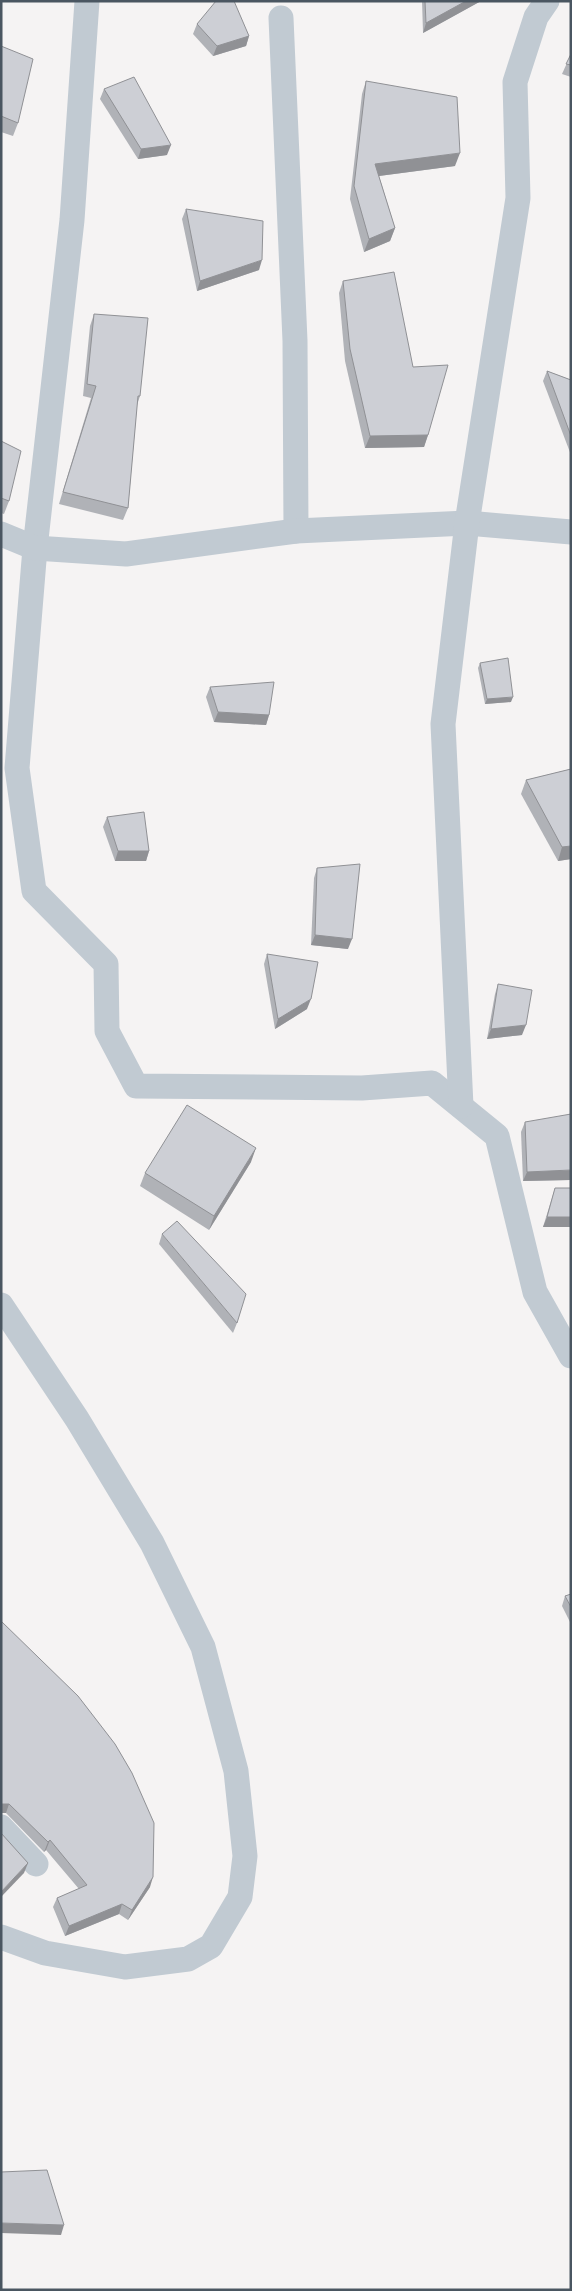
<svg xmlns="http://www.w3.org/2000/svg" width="572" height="2291" font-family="Mulish,sans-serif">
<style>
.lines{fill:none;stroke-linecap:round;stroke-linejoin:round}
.street{stroke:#c1cad2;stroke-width:25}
.wall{fill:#b0b2b7}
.shaded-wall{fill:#909195}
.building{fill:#cdcfd5;stroke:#909195}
</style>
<rect width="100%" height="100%" fill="#f5f3f3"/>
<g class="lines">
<!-- street -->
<g class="street">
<path d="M 87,1 L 72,220 L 35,548 L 17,768 L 34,891 L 106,964 L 107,1031 L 136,1086 L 362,1088 L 432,1083 L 497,1136 L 535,1292 L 571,1356"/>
<path d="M 281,18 L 295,341 L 296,531"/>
<path d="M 1,534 L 35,548 L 126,554 L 296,531 L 467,523 L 571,532"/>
<path d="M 461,1106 L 443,724 L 467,523 L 518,198 L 515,82 L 536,17 L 547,1"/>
<path d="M 1,1305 L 77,1419 L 152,1543 L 203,1647 L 236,1771 L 245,1856 L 240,1897 L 211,1946 L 188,1959 L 125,1967 L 45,1953 L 1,1937"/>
<path d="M 1,1827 L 36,1864"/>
</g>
</g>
<!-- wall -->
<g class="wall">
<path d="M 422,1 L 481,1 L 423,33 Z"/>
<path d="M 197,24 L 249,36 L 246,46 L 213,56 L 193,34 Z"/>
<path d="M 1,46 L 18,123 L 13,136 L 1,132 Z"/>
<path d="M 571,54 L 571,77 L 562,74 Z"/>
<path d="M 366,81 L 455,166 L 379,176 L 395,228 L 390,241 L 364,252 L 350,199 L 362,94 Z"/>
<path d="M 104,89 L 167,155 L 138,159 L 100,99 Z"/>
<path d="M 186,209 L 259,270 L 197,291 L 182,219 Z"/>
<path d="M 343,281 L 413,367 L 428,435 L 424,447 L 365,448 L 345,361 L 339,293 Z"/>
<path d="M 94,314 L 140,396 L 137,405 L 128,508 L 123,520 L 59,504 L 91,398 L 83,396 L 90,326 Z"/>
<path d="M 547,371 L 571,380 L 571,455 L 543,381 Z"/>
<path d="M 1,441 L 9,501 L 4,514 L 1,513 Z"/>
<path d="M 480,663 L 511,702 L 485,704 L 478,668 Z"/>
<path d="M 210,687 L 269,715 L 266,725 L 214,722 L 206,697 Z"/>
<path d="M 571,769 L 571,859 L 558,861 L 521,794 L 526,780 Z"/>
<path d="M 107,817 L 149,851 L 146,861 L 115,861 L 103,827 Z"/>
<path d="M 317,868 L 348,949 L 311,945 L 314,878 Z"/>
<path d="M 267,954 L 307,1009 L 275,1029 L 264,964 Z"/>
<path d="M 498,984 L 522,1035 L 487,1039 L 495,994 Z"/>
<path d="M 525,1122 L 570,1180 L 523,1181 L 521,1132 Z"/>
<path d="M 251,1162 L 209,1230 L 140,1186 L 145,1173 Z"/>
<path d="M 555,1188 L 571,1188 L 571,1227 L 543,1227 Z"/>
<path d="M 162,1234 L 237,1323 L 233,1333 L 159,1244 Z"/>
<path d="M 571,1594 L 571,1624 L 562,1606 L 565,1596 Z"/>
<path d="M 1,1621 L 150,1887 L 128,1920 L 119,1914 L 65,1936 L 53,1907 L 57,1898 L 79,1889 L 46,1850 L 44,1852 L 6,1813 L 1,1813 Z"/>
</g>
<!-- shaded-wall -->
<g class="shaded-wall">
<path d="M 466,1 L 481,1 L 423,33 L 426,23 Z"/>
<path d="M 249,36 L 246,46 L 213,56 L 217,46 Z"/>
<path d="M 171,145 L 167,155 L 138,159 L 141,149 Z"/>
<path d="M 460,153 L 455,166 L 371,177 L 375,164 Z"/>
<path d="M 395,228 L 390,241 L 364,252 L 369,239 Z"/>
<path d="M 262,260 L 259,270 L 197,291 L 200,281 Z"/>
<path d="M 428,435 L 424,447 L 365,448 L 370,436 Z"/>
<path d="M 513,697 L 511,702 L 485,704 L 487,699 Z"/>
<path d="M 218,712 L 269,715 L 266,725 L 214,722 Z"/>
<path d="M 571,846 L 571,859 L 558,861 L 562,847 Z"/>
<path d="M 118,851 L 149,851 L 146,861 L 115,861 Z"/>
<path d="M 315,935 L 352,939 L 348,949 L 311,945 Z"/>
<path d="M 311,999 L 307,1009 L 275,1029 L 278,1019 Z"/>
<path d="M 526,1025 L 522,1035 L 487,1039 L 491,1029 Z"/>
<path d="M 256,1148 L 251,1162 L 209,1230 L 214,1216 Z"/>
<path d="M 571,1170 L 571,1176 L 570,1180 L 523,1181 L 527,1172 Z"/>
<path d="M 547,1217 L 571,1217 L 571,1227 L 543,1227 Z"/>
<path d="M 1,1804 L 9,1804 L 6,1813 L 1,1813 Z"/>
<path d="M 50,1840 L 46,1850 L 44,1852 L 48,1842 Z"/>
<path d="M 28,1863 L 24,1873 L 1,1897 L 1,1892 Z"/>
<path d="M 153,1877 L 150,1887 L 128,1920 L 132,1910 Z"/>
<path d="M 122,1904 L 119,1914 L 65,1936 L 69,1926 Z"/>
<path d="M 1,2223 L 64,2225 L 61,2235 L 1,2233 Z"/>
</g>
<!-- building -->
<g class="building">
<path d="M 216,1 L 234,1 L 249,36 L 217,46 L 197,24 Z"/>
<path d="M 425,1 L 466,1 L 426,23 Z"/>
<path d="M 1,46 L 33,59 L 18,123 L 1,116 Z"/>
<path d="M 571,54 L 571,65 L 566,64 Z"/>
<path d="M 134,77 L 171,145 L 141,149 L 104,89 Z"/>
<path d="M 366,81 L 457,97 L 460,153 L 375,164 L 395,228 L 369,239 L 354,186 Z"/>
<path d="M 186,209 L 263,221 L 262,260 L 200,281 Z"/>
<path d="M 394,272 L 413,367 L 448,365 L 428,435 L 370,436 L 350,349 L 343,281 Z"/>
<path d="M 94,314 L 148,318 L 140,396 L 138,396 L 128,508 L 63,492 L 96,386 L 87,384 Z"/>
<path d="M 547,371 L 571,380 L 571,436 Z"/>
<path d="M 1,441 L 21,451 L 9,501 L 1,498 Z"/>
<path d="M 508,658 L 513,697 L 487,699 L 480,663 Z"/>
<path d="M 274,682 L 269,715 L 218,712 L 210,687 Z"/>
<path d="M 571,769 L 571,846 L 562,847 L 526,780 Z"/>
<path d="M 144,812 L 149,851 L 118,851 L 107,817 Z"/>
<path d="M 360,864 L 352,939 L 315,935 L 317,868 Z"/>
<path d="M 267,954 L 318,962 L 311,999 L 278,1019 Z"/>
<path d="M 498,984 L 532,990 L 526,1025 L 491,1029 Z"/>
<path d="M 187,1105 L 256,1148 L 214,1216 L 145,1173 Z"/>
<path d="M 571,1114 L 571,1170 L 527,1172 L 525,1122 Z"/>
<path d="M 555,1188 L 571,1188 L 571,1217 L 547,1217 Z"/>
<path d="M 177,1221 L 246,1294 L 237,1323 L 162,1234 Z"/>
<path d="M 571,1594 L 571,1607 L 565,1596 Z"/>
<path d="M 1,1621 L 78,1696 L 115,1744 L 132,1773 L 154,1823 L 153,1877 L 132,1910 L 122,1904 L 69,1926 L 57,1898 L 87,1885 L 50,1840 L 48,1842 L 9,1804 L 1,1804 Z"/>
<path d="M 1,1833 L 28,1863 L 1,1892 Z"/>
<path d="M 47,2170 L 64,2225 L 1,2223 L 1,2172 Z"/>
</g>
<!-- border -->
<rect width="572" height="2291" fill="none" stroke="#4a5661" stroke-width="5"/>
</svg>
